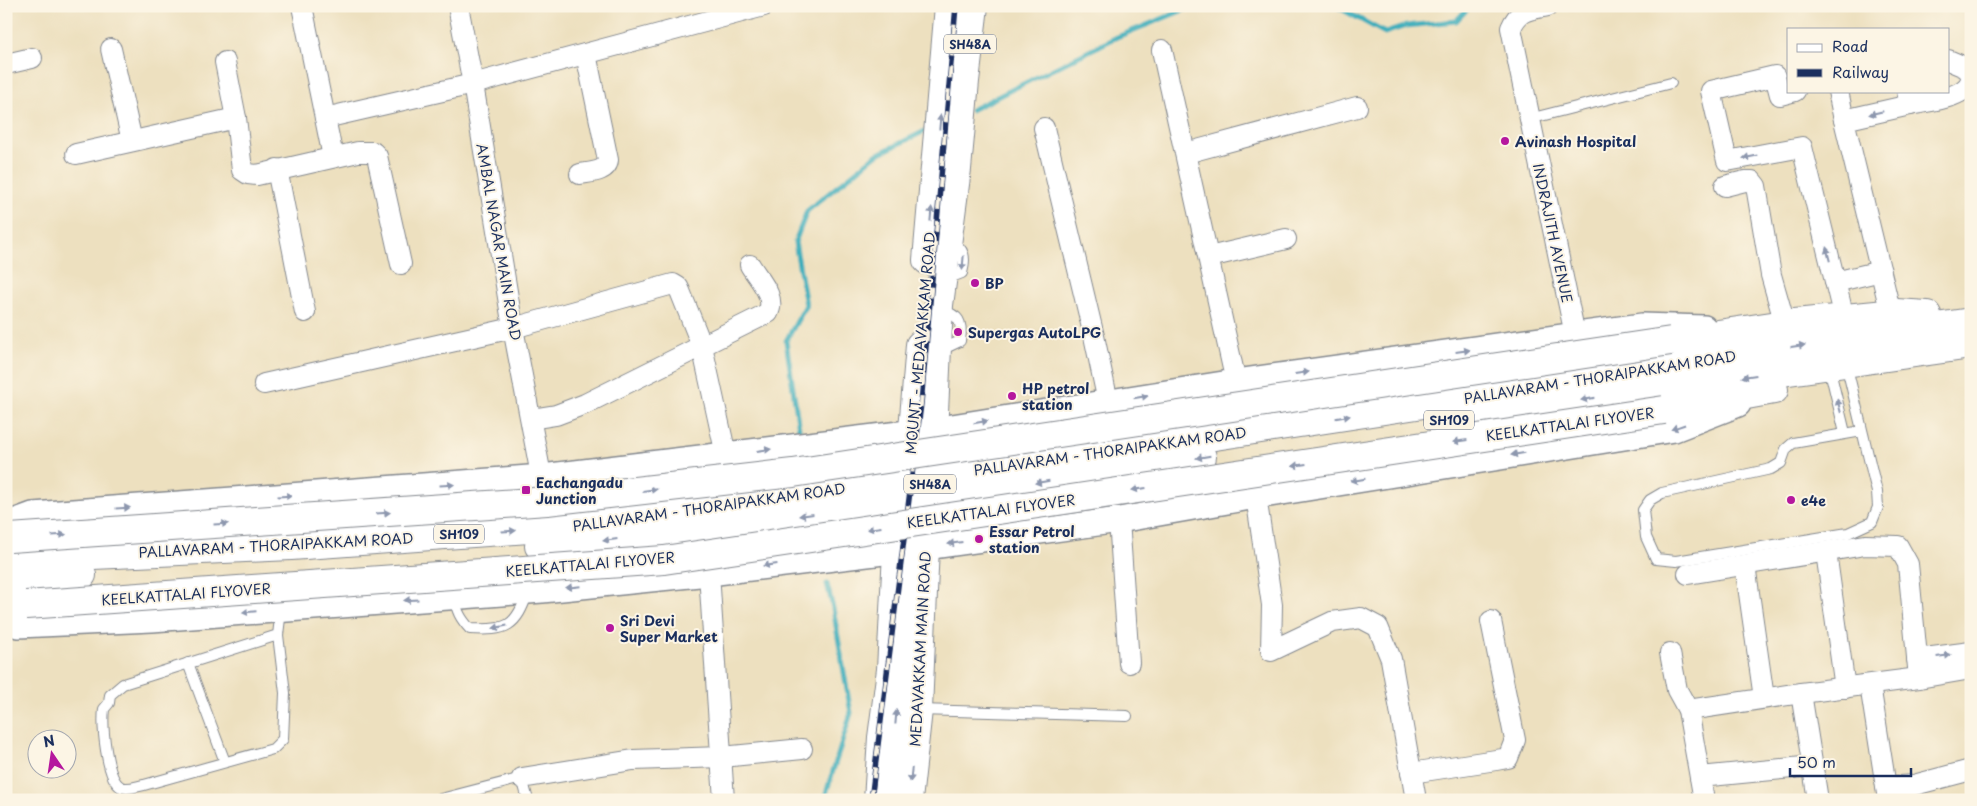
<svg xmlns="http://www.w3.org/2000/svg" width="1977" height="806" font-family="'Playpen Sans',sans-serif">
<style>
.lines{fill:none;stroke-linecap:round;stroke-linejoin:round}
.stream{stroke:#3eadbb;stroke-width:5}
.service-casing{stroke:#84888e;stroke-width:12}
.minor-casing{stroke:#84888e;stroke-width:22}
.tertiary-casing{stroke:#84888e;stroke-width:28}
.primary-casing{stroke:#84888e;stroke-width:30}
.service{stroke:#fff;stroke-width:10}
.minor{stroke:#fff;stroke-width:20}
.tertiary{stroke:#fff;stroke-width:25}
.primary{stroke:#fff;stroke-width:28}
.rail-casing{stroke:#1b2f5e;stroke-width:5.5}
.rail{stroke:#fcf5e5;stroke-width:4;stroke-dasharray:11;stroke-linecap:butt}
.primary-bridge-casing{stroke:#84888e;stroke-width:30;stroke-linecap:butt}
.primary-bridge{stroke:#fff;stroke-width:28}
.oneway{fill:#8d97ae}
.poi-dot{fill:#b5179e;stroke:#fcf5e5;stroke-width:2}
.labels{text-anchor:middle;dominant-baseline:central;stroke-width:4;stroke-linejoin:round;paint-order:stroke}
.shield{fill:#fcf5e5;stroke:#5e6a86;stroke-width:1}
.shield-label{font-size:12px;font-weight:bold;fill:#1b2f5e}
.poi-label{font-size:14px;font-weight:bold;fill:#1b2f5e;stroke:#fcf5e5;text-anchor:start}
.street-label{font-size:14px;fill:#1b2f5e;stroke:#fcf5e5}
</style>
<rect width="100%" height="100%" fill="#fcf5e5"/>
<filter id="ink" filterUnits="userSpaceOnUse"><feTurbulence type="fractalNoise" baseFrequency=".02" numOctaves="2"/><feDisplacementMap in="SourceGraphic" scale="10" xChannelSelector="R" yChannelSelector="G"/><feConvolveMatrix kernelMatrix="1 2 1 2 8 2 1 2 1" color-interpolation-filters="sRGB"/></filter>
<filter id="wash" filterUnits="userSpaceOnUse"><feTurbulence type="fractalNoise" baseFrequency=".0096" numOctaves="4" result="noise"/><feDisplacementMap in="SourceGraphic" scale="20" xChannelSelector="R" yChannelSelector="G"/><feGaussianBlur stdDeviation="1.12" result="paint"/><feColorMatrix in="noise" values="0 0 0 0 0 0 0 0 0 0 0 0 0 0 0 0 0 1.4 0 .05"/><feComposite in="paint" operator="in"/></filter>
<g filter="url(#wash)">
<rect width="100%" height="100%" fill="#ede0bf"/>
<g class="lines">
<!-- stream -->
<g class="stream">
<path d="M 1336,6 L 1385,33 L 1406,26 L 1456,21 L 1470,6"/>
<path d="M 971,110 L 1117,37 L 1191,7 L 1200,6"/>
<path d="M 799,429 L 786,341 L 806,305 L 795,242 L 807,211 L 876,155 L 929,129"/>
<path d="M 824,800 L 851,713 L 833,608 L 827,584"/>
</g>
</g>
</g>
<g filter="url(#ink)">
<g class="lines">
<defs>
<g id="service">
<path d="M 1529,119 L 1671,83"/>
<path d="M 944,280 L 962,273 C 966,258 965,249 951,241"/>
<path d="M 939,351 L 960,341 C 963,320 959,316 940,309"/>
<path d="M 1849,376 L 1877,492 L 1878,507 L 1872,522 L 1848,533 L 1676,561 L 1656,559 L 1646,537 L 1643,510 L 1650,500 L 1662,493 L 1771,469 L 1781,463 L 1786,449 L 1793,443 L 1862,431"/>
<path d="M 1832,379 L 1845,433"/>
<path d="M 455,597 C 456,611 461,619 470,629 C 507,631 516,627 528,592"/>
<path d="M 278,635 L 123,684 L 110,695 L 109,703 L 104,709 C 102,725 106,779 121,787 C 128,790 137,786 144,785 L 273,749 L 283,739 L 285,693 L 278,635 L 281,610"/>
<path d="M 188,663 L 225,762"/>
<path d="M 919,710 L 1127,716"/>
<path d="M 437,800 L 522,778 L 528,800"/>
<path d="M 869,800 L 873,737 L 882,669 L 888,552"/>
</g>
<g id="minor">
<path d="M 302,6 L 333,157"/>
<path d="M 458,6 L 473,84 L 513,328 L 544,491"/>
<path d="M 1548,6 C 1529,10 1519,9 1511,28 L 1575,335"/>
<path d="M 111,49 L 132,141"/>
<path d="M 1162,50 L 1236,382"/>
<path d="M 1948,60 L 1967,68 L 1971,75"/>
<path d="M 225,62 L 236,118 L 242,170 L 248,174 L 257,175 L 358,152 L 373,152 L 377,156 L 401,264"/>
<path d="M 6,64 L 32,58"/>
<path d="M 1795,91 L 1780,95 L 1775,76 L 1711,91 L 1727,161 L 1802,147 L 1844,318"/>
<path d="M 1838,91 L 1844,120"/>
<path d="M 1910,105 C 1927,101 1965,99 1971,80"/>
<path d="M 325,118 L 473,84 L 764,6"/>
<path d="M 1044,128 L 1094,336 L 1108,402"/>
<path d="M 1186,153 L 1357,107"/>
<path d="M 76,154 L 236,118"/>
<path d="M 277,169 L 305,312"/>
<path d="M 580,174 C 590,172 607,172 608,160 L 586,54"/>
<path d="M 1725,186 L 1745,181 L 1752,181 L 1756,186 L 1771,275 L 1785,324"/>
<path d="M 1209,257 L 1286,239"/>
<path d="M 1835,282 L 1881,271"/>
<path d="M 1891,314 L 1844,120 L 1910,105 L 1907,91"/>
<path d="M 264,384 L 513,328 L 673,284 L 678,287 L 680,291 L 702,346 L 726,455"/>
<path d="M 531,419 L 556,415 L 585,404 L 768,313 C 777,297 758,279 750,265"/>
<path d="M 1256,496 L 1272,605 L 1271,651 L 1332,622 L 1361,618 L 1378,627 L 1391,659 L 1416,800"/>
<path d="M 1119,520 L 1129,663"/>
<path d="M 1826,552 L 1845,688"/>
<path d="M 1745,565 L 1764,698"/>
<path d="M 709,573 L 724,800"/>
<path d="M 1688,574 L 1865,545 L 1898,546 L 1908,564 L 1919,678"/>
<path d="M 1670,653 L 1677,690 L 1688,710 L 1704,800"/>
<path d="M 1917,659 L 1971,652"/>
<path d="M 1870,685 L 1886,787"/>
<path d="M 1801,693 L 1818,800"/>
<path d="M 1688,710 L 1801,693 L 1919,678 L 1971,669"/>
<path d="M 1411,773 L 1496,760 L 1508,758 L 1515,740 L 1491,621"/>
<path d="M 1700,777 L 1813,766"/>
<path d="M 522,778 L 633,760 L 722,757 L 802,749"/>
<path d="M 1888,800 L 1886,787 L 1914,785 L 1971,770"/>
</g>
<g id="tertiary">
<path d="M 6,525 L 33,515 L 542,477 L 933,430 L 1236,382 L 1642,326 L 1704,328"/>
<path d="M 6,620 L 18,625 L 152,619 L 542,590 L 709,573 L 925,547 L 1119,520 L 1256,496 L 1674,429 L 1738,404"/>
</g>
<g id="primary">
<path d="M 927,260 L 949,6"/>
<path d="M 1671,341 L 1785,324 L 1896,313 L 1927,315"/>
<path d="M 1664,410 L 1774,390"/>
<path d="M 1458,418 L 1971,345"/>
<path d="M 539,546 L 588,543 L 927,499 L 1202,457"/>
<path d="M 6,559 L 291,546 L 556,527 L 841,490 L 931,476 L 1123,450 L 1769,351 L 1971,322"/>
<path d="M 6,579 L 82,575"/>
<path d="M 6,603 L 26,605"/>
<path d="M 887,800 L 889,791 L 900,673 L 907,502 L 920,345"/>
<path d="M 908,800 L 918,710 L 927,499 L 931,476 L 939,305 L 957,169 L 965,81 L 974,6"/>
</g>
</defs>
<!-- service casing -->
<use href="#service" class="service-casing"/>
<!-- minor casing -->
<use href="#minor" class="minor-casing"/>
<!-- tertiary casing -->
<use href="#tertiary" class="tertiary-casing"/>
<!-- primary casing -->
<use href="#primary" class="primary-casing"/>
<!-- service -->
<use href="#service" class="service"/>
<!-- minor -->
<use href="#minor" class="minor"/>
<!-- tertiary -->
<use href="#tertiary" class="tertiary"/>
<!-- primary -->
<use href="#primary" class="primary"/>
<defs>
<path id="rail" d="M 871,800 L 921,404 L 956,6"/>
</defs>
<!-- rail casing -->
<use href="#rail" class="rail-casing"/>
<!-- rail -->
<use href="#rail" class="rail"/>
<defs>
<g id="primary-bridge">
<path d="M 10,538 L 547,501 L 793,473 L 1671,341"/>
<path d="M 26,605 L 664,560 L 1664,410"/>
</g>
</defs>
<!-- primary-bridge casing -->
<use href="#primary-bridge" class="primary-bridge-casing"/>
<!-- primary-bridge -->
<use href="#primary-bridge" class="primary-bridge"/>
</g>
<!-- one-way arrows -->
<defs><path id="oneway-solid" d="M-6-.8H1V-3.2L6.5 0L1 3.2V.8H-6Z" transform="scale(1.25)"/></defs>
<g class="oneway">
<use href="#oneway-solid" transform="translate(1876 113) rotate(167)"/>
<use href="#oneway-solid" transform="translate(940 122) rotate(-85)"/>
<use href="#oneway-solid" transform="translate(1750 157) rotate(169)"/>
<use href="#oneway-solid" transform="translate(931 214) rotate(-85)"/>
<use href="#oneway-solid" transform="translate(1828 254) rotate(-104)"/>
<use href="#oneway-solid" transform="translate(963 263) rotate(95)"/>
<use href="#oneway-solid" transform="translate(1798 346) rotate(-8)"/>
<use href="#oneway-solid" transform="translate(1463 351) rotate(-8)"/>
<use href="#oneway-solid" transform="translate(1302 373) rotate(-8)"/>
<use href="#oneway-solid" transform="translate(1749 376) rotate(172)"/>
<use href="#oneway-solid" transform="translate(1141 397) rotate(-9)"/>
<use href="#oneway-solid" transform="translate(1588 399) rotate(171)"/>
<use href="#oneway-solid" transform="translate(1839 406) rotate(-105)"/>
<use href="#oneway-solid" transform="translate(1343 417) rotate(-9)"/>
<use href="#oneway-solid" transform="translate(981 422) rotate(-10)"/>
<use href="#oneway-solid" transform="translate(1678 427) rotate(161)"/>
<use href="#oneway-solid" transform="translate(1460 441) rotate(172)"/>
<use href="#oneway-solid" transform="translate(764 450) rotate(-7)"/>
<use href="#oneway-solid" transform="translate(1518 454) rotate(171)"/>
<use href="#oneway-solid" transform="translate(1203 457) rotate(171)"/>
<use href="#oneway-solid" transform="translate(1299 465) rotate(172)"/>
<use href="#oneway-solid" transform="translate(1358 480) rotate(171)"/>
<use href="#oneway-solid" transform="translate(1042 482) rotate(171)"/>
<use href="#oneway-solid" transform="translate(447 485) rotate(-4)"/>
<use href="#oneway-solid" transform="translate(1139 489) rotate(172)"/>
<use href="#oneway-solid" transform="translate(650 490) rotate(-7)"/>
<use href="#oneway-solid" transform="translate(285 496) rotate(-4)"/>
<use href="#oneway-solid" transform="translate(123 508) rotate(-4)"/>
<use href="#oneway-solid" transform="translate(383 513) rotate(-4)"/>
<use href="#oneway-solid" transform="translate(806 515) rotate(173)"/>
<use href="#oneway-solid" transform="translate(221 524) rotate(-4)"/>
<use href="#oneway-solid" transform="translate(874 528) rotate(172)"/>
<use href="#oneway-solid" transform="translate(509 531) rotate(-4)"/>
<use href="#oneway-solid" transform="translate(59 535) rotate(-4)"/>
<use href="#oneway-solid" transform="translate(610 540) rotate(173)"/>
<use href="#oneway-solid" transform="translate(955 543) rotate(172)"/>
<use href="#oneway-solid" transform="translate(770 565) rotate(173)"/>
<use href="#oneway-solid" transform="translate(573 587) rotate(174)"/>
<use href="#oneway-solid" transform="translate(411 600) rotate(176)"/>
<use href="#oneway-solid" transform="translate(249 612) rotate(175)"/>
<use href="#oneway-solid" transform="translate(500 627) rotate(169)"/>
<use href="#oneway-solid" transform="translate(1944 656) rotate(-8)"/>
<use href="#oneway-solid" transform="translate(896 717) rotate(-85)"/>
<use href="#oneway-solid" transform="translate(911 775) rotate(96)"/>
</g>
</g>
<!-- markers -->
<g class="poi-dot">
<circle cx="1505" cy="141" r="5"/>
<circle cx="975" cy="283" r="5"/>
<circle cx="958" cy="332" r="5"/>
<circle cx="1012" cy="396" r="5"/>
<rect x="521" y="485" width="10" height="10" rx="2.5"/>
<circle cx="1791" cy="500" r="5"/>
<circle cx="979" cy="539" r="5"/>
<circle cx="610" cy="628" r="5"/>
</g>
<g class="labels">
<!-- shield labels -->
<g class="shield">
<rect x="944" y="34.5" width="52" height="19" rx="4"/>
<rect x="1424" y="410.5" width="50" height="19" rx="4"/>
<rect x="904" y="474.5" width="52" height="19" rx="4"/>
<rect x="434" y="524.5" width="50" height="19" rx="4"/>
</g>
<g class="shield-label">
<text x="970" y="44">SH48A</text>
<text x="1449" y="420">SH109</text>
<text x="930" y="484">SH48A</text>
<text x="459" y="534">SH109</text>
</g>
<!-- poi labels -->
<g class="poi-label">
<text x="1515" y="141">Avinash Hospital</text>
<text x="985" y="283">BP</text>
<text x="968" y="332">Supergas AutoLPG</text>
<text x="1022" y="388">HP petrol<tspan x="1022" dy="16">station</tspan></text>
<text x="536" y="482">Eachangadu<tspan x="536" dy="16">Junction</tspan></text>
<text x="1801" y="500">e4e</text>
<text x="989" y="531">Essar Petrol<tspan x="989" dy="16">station</tspan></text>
<text x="620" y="620">Sri Devi<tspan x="620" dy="16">Super Market</tspan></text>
</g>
<!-- street labels -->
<g class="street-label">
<text transform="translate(1553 233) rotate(78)">INDRAJITH AVENUE</text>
<text transform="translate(499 242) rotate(80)">AMBAL NAGAR MAIN ROAD</text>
<text transform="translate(920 343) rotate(-85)">MOUNT - MEDAVAKKAM ROAD</text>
<text transform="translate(1600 377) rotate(-9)">PALLAVARAM - THORAIPAKKAM ROAD</text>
<text transform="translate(1570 424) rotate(-8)">KEELKATTALAI FLYOVER</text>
<text transform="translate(1110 451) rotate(-8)">PALLAVARAM - THORAIPAKKAM ROAD</text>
<text transform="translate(709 507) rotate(-8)">PALLAVARAM - THORAIPAKKAM ROAD</text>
<text transform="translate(991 511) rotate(-8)">KEELKATTALAI FLYOVER</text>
<text transform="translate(276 545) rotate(-3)">PALLAVARAM - THORAIPAKKAM ROAD</text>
<text transform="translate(590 564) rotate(-5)">KEELKATTALAI FLYOVER</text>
<text transform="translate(186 594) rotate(-4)">KEELKATTALAI FLYOVER</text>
<text transform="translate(920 649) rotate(-87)">MEDAVAKKAM MAIN ROAD</text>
</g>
</g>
<!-- margin -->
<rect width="1977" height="806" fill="none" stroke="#fcf5e5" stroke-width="25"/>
<!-- legend -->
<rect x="1787" y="28" width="162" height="65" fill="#fcf5e5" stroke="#a2a6af"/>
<rect x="1797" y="44" width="25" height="8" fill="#ffffff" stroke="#a2a6af"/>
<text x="1832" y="52" font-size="15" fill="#1b2f5e">Road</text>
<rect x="1797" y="69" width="25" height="8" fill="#1b2f5e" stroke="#a2a6af"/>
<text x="1832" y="78" font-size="15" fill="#1b2f5e">Railway</text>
<!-- north arrow -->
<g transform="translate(52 754) rotate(347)"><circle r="24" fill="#fcf5e5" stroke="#a2a6af"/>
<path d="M0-4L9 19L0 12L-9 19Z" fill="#b5179e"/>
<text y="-8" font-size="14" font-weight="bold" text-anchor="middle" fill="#1b2f5e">N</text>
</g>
<!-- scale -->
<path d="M1790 768v8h121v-8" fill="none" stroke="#1b2f5e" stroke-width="2.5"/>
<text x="1797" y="768" font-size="15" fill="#1b2f5e" stroke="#fcf5e5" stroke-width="4" paint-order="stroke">50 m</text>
</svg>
